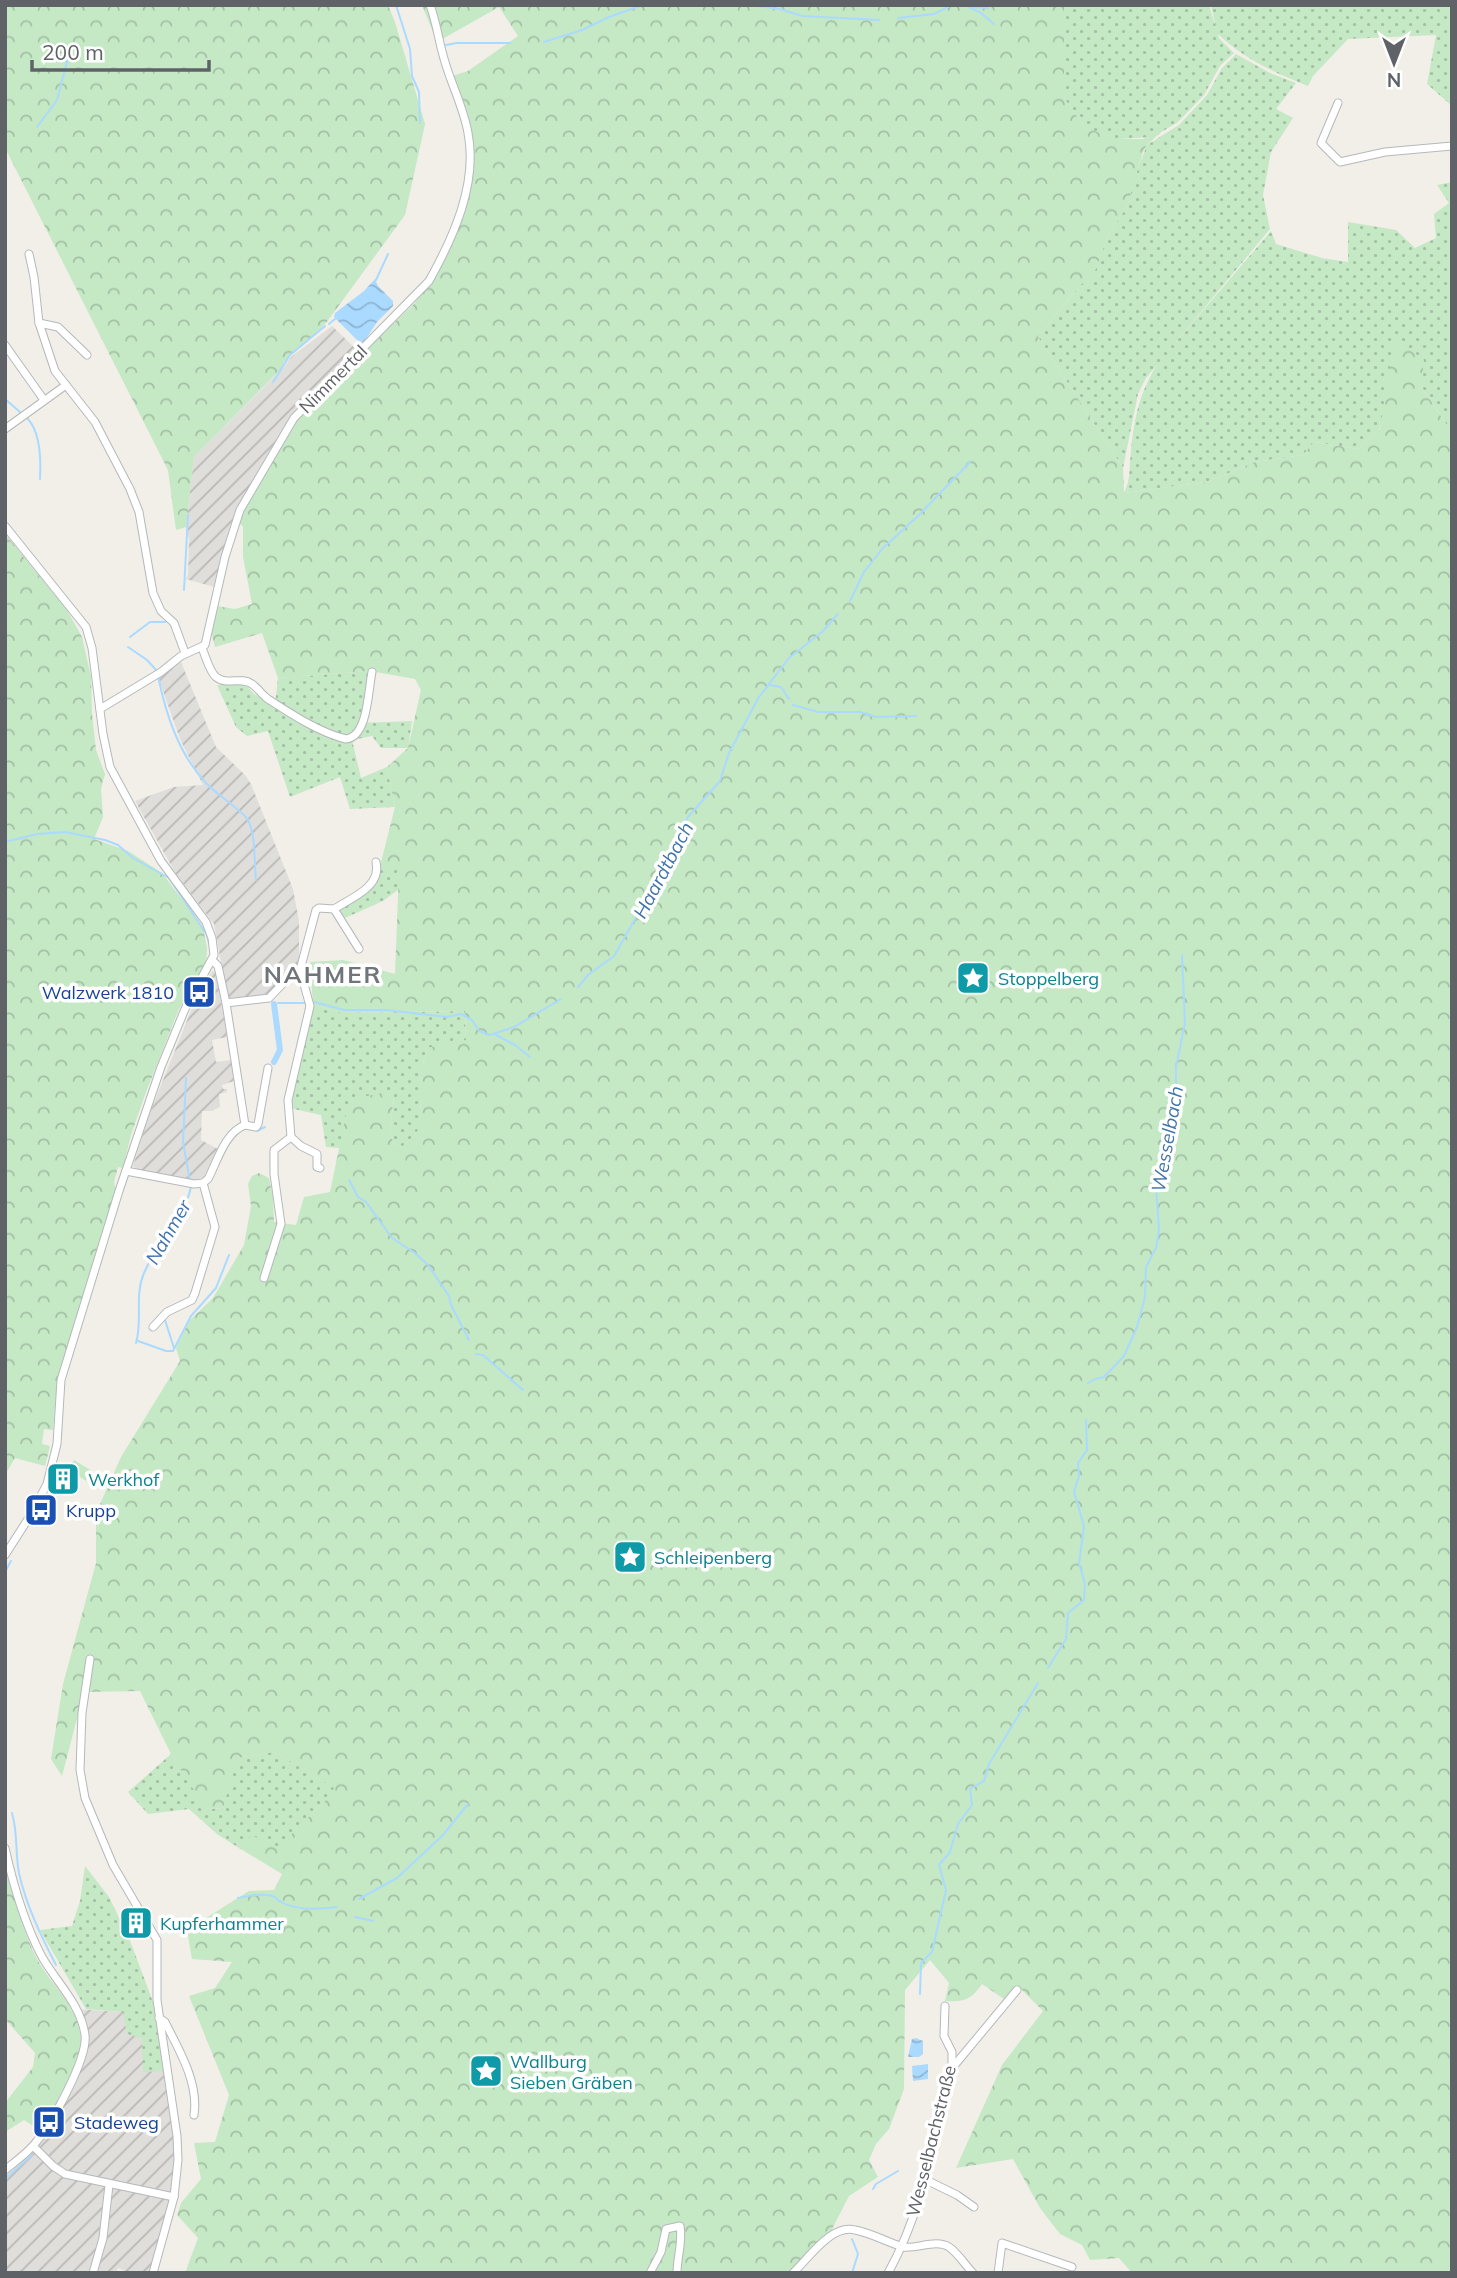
<svg xmlns="http://www.w3.org/2000/svg" width="1457" height="2278" font-family="Mulish,sans-serif">
<style>
.industrial{fill:url(#industrial-furrows)}
.grass{fill:url(#grass-dots)}
.forest{fill:url(#forest-crowns)}
.pitch{fill:#c5e8c5}
.water{fill:url(#water-waves)}
.lines{fill:none;stroke-linecap:round;stroke-linejoin:round}
.stream{stroke:#aadaff;stroke-width:2}
.canal{stroke:#aadaff;stroke-width:6}
.minor-casing{stroke:#b5b8bc;stroke-width:9}
.minor{stroke:#fff;stroke-width:7}
.labels{text-anchor:middle;dominant-baseline:central;stroke-width:7;stroke-linejoin:round;paint-order:stroke}
.street-label{font-size:18px;fill:#5f6368;stroke:#fff}
.culture-label{font-size:18px;fill:#0d838f;stroke:#fff;text-anchor:start}
.transit-label{font-size:18px;fill:#164399;stroke:#fff;text-anchor:start}
.water-label{font-size:19px;font-style:italic;fill:#4174aa;stroke:#fff}
.district-label{font-size:24px;font-weight:bold;letter-spacing:2px;fill:#70757a;stroke:#fff}
</style>
<defs>
<pattern id="industrial-furrows" width="10" height="10" patternUnits="userSpaceOnUse" patternTransform="scale(1.75)"><rect width="10" height="10" fill="#e0deda"/><path d="M-1 1l2-2M0 10L10 0M9 11l2-2" fill="none" stroke="#b9b8b5"/></pattern>
<pattern id="grass-dots" width="8" height="8" patternUnits="userSpaceOnUse" patternTransform="scale(1.75)"><rect width="8" height="8" fill="#c5e8c5"/><path d="M2 2h.1M6 6h.1" fill="none" stroke="#a3c0a4" stroke-width="1.8" stroke-linecap="round"/></pattern>
<pattern id="forest-crowns" width="20" height="18" patternUnits="userSpaceOnUse" patternTransform="scale(1.75)"><rect width="20" height="18" fill="#c5e8c5"/><path d="M2 6a3 3 0 1 1 6 0M12 15a3 3 0 1 1 6 0" fill="none" stroke="#a3c0a4"/></pattern>
<pattern id="water-waves" width="16" height="10" patternUnits="userSpaceOnUse" patternTransform="scale(1.75)"><rect width="16" height="10" fill="#aadaff"/><path d="M0 5q4-4 8 0t8 0" fill="none" stroke="#8eb4d2"/></pattern>
</defs>
<rect width="100%" height="100%" fill="#f1efe8"/>
<!-- industrial -->
<g class="industrial">
<path d="M 332,326 L 360,353 L 240,510 L 218,588 L 186,579 L 188,575 L 189,539 L 186,527 L 194,457 L 285,366 L 291,357 Z"/>
<path d="M 181,662 L 216,747 L 245,775 L 251,784 L 293,889 L 299,921 L 299,964 L 272,994 L 228,1000 L 214,924 L 176,874 L 135,801 L 174,787 L 203,785 L 180,739 L 158,677 Z"/>
<path d="M 212,971 L 215,972 L 218,983 L 227,1037 L 212,1040 L 216,1062 L 231,1060 L 234,1081 L 222,1085 L 223,1089 L 227,1089 L 227,1092 L 219,1094 L 220,1107 L 212,1111 L 202,1111 L 201,1140 L 218,1149 L 204,1177 L 195,1180 L 138,1170 L 133,1166 L 149,1115 L 194,1003 Z"/>
<path d="M 76,2009 L 123,2012 L 167,2071 L 177,2136 L 176,2182 L 153,2273 L 130,2273 L 118,2268 L 116,2273 L 5,2273 L 5,2170 L 33,2146 L 49,2122 L 85,2047 Z"/>
</g>
<!-- grass -->
<g class="grass">
<path d="M 1064,5 L 1209,5 L 1216,28 L 1211,5 L 1452,5 L 1452,106 L 1427,84 L 1436,35 L 1348,39 L 1313,76 L 1308,86 C 1275,73 1244,59 1218,34 L 1219,38 L 1234,53 L 1220,66 L 1204,95 L 1178,122 L 1153,137 L 1118,139 L 1085,128 L 1064,98 Z"/>
<path d="M 1236,54 L 1270,73 L 1296,83 L 1276,109 L 1293,118 L 1271,152 L 1263,195 L 1270,229 L 1146,378 L 1138,394 L 1123,468 L 1038,337 L 1081,284 L 1092,278 L 1109,233 L 1127,207 L 1134,179 L 1147,145 L 1179,125 L 1207,95 L 1222,68 Z"/>
<path d="M 1452,182 L 1452,433 L 1421,386 L 1384,414 L 1379,430 L 1366,440 L 1359,449 L 1314,442 L 1303,455 L 1255,462 L 1207,482 L 1124,493 C 1131,480 1129,466 1131,451 C 1134,418 1140,391 1158,363 L 1271,231 L 1276,244 L 1322,258 L 1348,262 L 1348,222 L 1396,230 L 1415,248 L 1436,238 L 1434,214 L 1449,203 L 1437,185 Z"/>
<path d="M 370,671 L 361,723 L 412,721 L 408,748 L 381,748 L 372,736 L 352,740 L 361,778 L 387,767 L 395,807 L 350,809 L 340,777 L 290,797 L 268,731 L 247,736 L 236,727 L 217,685 L 246,685 L 254,694 L 275,705 L 278,678 Z"/>
<path d="M 399,868 L 399,889 L 383,901 L 345,918 L 338,909 L 357,899 L 379,870 Z"/>
<path d="M 313,1005 L 342,1013 L 465,1011 L 466,1041 L 427,1048 C 424,1061 420,1074 420,1087 C 419,1114 429,1129 401,1147 L 393,1143 L 390,1128 L 394,1098 L 348,1105 L 340,1148 L 326,1147 L 321,1115 L 294,1109 L 290,1098 Z"/>
<path d="M 275,1752 L 335,1788 L 326,1800 L 279,1848 L 251,1836 L 239,1848 L 217,1834 L 189,1809 L 148,1814 L 128,1792 L 171,1754 L 207,1809 L 223,1808 L 236,1758 Z"/>
<path d="M 85,1866 L 109,1897 L 129,1938 L 159,2018 L 167,2071 L 143,2072 L 142,2038 L 127,2034 L 123,2012 L 86,2009 L 40,1930 L 72,1926 L 80,1901 Z"/>
</g>
<!-- forest -->
<g class="forest">
<path d="M 5,5 L 388,5 L 395,22 L 425,124 L 405,215 L 326,323 L 283,363 L 285,365 L 194,457 L 186,527 L 176,530 L 168,470 L 5,148 Z"/>
<path d="M 422,5 L 1064,5 L 1064,98 L 1085,128 L 1119,139 L 1143,139 L 1160,133 L 1147,145 L 1143,152 L 1127,207 L 1109,233 L 1092,279 L 1081,284 L 1038,337 L 1123,468 L 1124,493 L 1207,482 L 1255,462 L 1303,455 L 1314,442 L 1359,449 L 1366,440 L 1380,429 L 1394,342 L 1401,343 L 1424,360 L 1421,386 L 1452,433 L 1452,2273 L 1132,2273 L 1119,2258 L 1090,2260 L 1082,2245 L 1060,2234 L 1040,2208 L 1013,2159 L 956,2168 L 1002,2065 L 1043,2011 L 1017,1985 L 1004,1999 L 982,1984 C 971,2000 964,2002 945,2001 L 949,1983 L 930,1960 L 905,1990 L 904,2089 L 889,2129 L 876,2144 L 869,2160 L 878,2177 L 849,2196 L 828,2237 L 793,2273 L 185,2273 L 198,2238 L 177,2215 L 181,2203 L 201,2179 L 194,2143 L 215,2142 L 229,2095 L 189,1996 L 215,1988 L 232,1962 L 192,1959 L 187,1930 L 249,1891 L 274,1890 L 282,1874 L 239,1848 L 251,1835 L 279,1847 L 326,1800 L 334,1788 L 275,1752 L 237,1758 L 223,1808 L 206,1809 L 171,1754 L 140,1691 L 84,1692 L 62,1776 L 51,1759 L 63,1684 L 96,1563 L 96,1513 L 121,1457 L 180,1361 L 176,1348 L 189,1321 L 213,1298 L 244,1245 L 251,1206 L 248,1184 L 252,1176 L 259,1173 L 269,1178 L 273,1197 L 274,1222 L 296,1225 L 304,1197 L 330,1192 L 348,1105 L 356,1098 L 388,1092 L 394,1097 L 390,1128 L 393,1143 L 401,1147 C 429,1129 419,1113 420,1087 C 420,1074 424,1061 427,1048 L 466,1040 L 465,1011 L 342,1013 L 313,1005 L 310,962 L 343,960 L 395,974 L 399,869 L 379,870 L 395,807 L 387,767 L 408,748 L 421,690 L 415,679 L 370,671 L 278,678 L 262,633 L 215,647 L 211,631 L 217,606 L 235,609 L 252,604 L 243,557 L 243,526 L 237,522 L 294,418 L 414,304 L 437,272 L 457,227 L 471,145 L 449,77 L 468,71 L 518,36 L 499,7 L 437,42 Z"/>
<path d="M 5,534 L 67,610 L 82,637 L 91,677 L 92,714 L 96,750 L 105,774 L 101,789 L 103,817 L 94,839 L 128,851 L 162,873 L 203,927 L 207,949 L 206,963 L 179,1009 L 146,1092 L 131,1135 L 123,1168 L 118,1167 L 114,1182 L 116,1190 L 57,1382 L 53,1430 L 44,1429 L 42,1444 L 50,1446 L 45,1466 L 15,1458 L 5,1475 Z"/>
<path d="M 5,1866 C 15,1897 21,1927 36,1957 C 50,1985 81,2008 81,2042 C 80,2068 53,2107 40,2130 L 24,2120 L 5,2132 L 5,2103 L 33,2067 L 35,2053 L 5,2019 Z"/>
</g>
<!-- pitch -->
<path class="pitch" d="M 74,1460 L 92,1471 L 86,1481 L 68,1469 Z"/>
<!-- water -->
<g class="water">
<path d="M 375,279 L 378,286 L 393,301 L 393,306 L 377,322 L 364,342 L 358,341 L 334,317 L 335,313 L 364,291 Z"/>
<path d="M 916,2038 L 923,2041 L 923,2054 L 919,2057 L 908,2057 L 912,2039 Z"/>
<path d="M 928,2064 L 928,2079 L 913,2081 L 912,2066 Z"/>
</g>
<g class="lines">
<!-- stream -->
<g class="stream">
<path d="M 396,5 L 410,49 L 412,76 L 419,92 L 420,123"/>
<path d="M 749,5 L 780,9 L 802,16 L 879,20"/>
<path d="M 965,5 L 981,13 L 994,24"/>
<path d="M 972,7 L 988,8"/>
<path d="M 898,18 L 934,14 L 952,5"/>
<path d="M 544,42 L 582,30 L 609,17 L 643,5"/>
<path d="M 446,45 L 457,43 L 510,43"/>
<path d="M 37,127 L 57,100 L 69,54"/>
<path d="M 376,280 L 388,254"/>
<path d="M 329,324 L 335,319"/>
<path d="M 273,382 L 290,355 L 325,326"/>
<path d="M 5,399 L 20,412"/>
<path d="M 27,418 C 41,432 41,461 40,479"/>
<path d="M 184,590 L 188,515"/>
<path d="M 850,601 L 864,572 L 883,548 L 918,516 L 970,462"/>
<path d="M 130,637 L 150,622 L 165,622"/>
<path d="M 128,647 L 147,660 L 157,671"/>
<path d="M 158,676 C 166,715 179,755 207,784 C 216,794 243,811 248,820 C 256,836 254,862 256,880"/>
<path d="M 769,685 L 781,687 L 789,699"/>
<path d="M 793,705 L 818,712 L 860,712 L 876,717 L 916,716"/>
<path d="M 5,842 L 37,834 L 65,832 L 105,840 L 118,845 L 133,858 L 169,878 L 207,935 L 209,943"/>
<path d="M 578,987 L 588,975 L 614,956 L 639,912 L 650,902 L 684,825 L 688,817 L 720,781 L 729,753 L 759,697 L 789,658 L 822,632 L 838,614"/>
<path d="M 314,1002 L 344,1010 L 386,1010 L 447,1017 L 461,1014 L 472,1020 L 479,1031 L 490,1035 L 514,1027 L 561,999"/>
<path d="M 278,1003 L 306,1003"/>
<path d="M 496,1035 L 515,1045 L 530,1057"/>
<path d="M 186,1078 L 183,1142 L 190,1181"/>
<path d="M 257,1131 L 265,1127"/>
<path d="M 349,1180 L 358,1197 L 366,1202 L 392,1238 L 415,1253 L 428,1265 L 449,1296 L 451,1305 L 469,1340"/>
<path d="M 165,1320 L 174,1348"/>
<path d="M 138,1341 L 166,1351 L 173,1351 L 191,1316 L 216,1288 L 229,1255"/>
<path d="M 136,1343 C 143,1320 134,1296 144,1273 C 151,1259 158,1242 167,1229 C 177,1215 188,1204 191,1187"/>
<path d="M 476,1354 L 483,1355 L 523,1390"/>
<path d="M 1088,1383 L 1095,1379 L 1104,1377 L 1124,1356 L 1137,1327 L 1145,1297 L 1146,1267 L 1156,1248 L 1159,1230 L 1156,1186 L 1161,1155 L 1172,1126 L 1176,1098 L 1176,1067 L 1185,1023 L 1182,955"/>
<path d="M 5,1572 L 11,1561"/>
<path d="M 1048,1668 L 1066,1639 L 1068,1613 L 1084,1600 L 1085,1584 L 1079,1563 L 1084,1526 L 1074,1492 L 1079,1476 L 1078,1463 L 1087,1450 L 1086,1420"/>
<path d="M 12,1813 C 18,1833 15,1852 19,1873 C 26,1905 41,1936 56,1965"/>
<path d="M 238,1898 C 249,1896 260,1893 272,1896 C 280,1899 273,1898 281,1902 C 297,1911 320,1909 337,1907"/>
<path d="M 359,1899 L 397,1878 L 443,1835 L 468,1804"/>
<path d="M 355,1917 L 373,1921"/>
<path d="M 920,1994 L 921,1963 L 932,1952 L 946,1890 L 939,1865 L 950,1852 L 958,1824 L 972,1805 L 970,1789 L 984,1781 L 989,1764 L 1038,1683"/>
<path d="M 5,2179 L 32,2155"/>
<path d="M 873,2189 L 876,2184 L 898,2171"/>
<path d="M 852,2273 L 858,2254 L 852,2239"/>
</g>
<!-- canal -->
<path class="canal" d="M 274,1004 L 280,1050 L 274,1062"/>
<defs>
<g id="minor">
<path d="M 1338,103 L 1321,143 L 1340,162 L 1385,152 L 1452,146"/>
<path d="M 29,254 L 34,277 L 39,323 L 55,371 L 95,422 L 130,489 L 139,512 L 153,593 L 161,611 L 174,623 L 185,653"/>
<path d="M 39,323 L 58,327 L 87,355"/>
<path d="M 5,345 L 44,400"/>
<path d="M 5,429 L 66,385"/>
<path d="M 5,526 L 86,627 L 92,648 L 103,734 L 110,767 L 161,861 L 206,922 L 212,938 L 214,955 L 185,1009 L 161,1067 L 119,1191 L 61,1380 L 57,1444 L 47,1484 L 30,1516 L 5,1555"/>
<path d="M 202,648 C 206,657 209,671 216,677 C 227,686 241,676 252,684 C 258,688 262,695 268,699 C 291,714 320,733 346,739 C 368,737 368,691 372,672"/>
<path d="M 100,709 L 161,672 L 181,656 L 205,645 L 225,557 L 240,510 L 294,418 L 429,281 C 453,238 478,184 468,133 C 464,109 452,86 445,62 C 439,43 437,24 430,5"/>
<path d="M 334,909 C 351,898 382,887 376,862"/>
<path d="M 226,1003 L 269,998 L 291,975 L 300,970 L 316,910 L 319,908 L 334,909 L 359,949"/>
<path d="M 245,1125 L 256,1127 L 258,1124 L 268,1068"/>
<path d="M 291,1137 L 301,1146 L 317,1154 L 317,1167 L 320,1168"/>
<path d="M 126,1171 L 194,1184 L 203,1183 L 208,1179 C 217,1162 225,1132 245,1125 L 226,1003 L 218,966 L 212,960"/>
<path d="M 264,1278 L 281,1224 L 274,1174 L 274,1150 L 291,1137 L 288,1100 L 310,1006 L 300,970"/>
<path d="M 153,1327 L 167,1312 L 192,1300 L 195,1293 L 215,1227 L 203,1183"/>
<path d="M 90,1659 L 82,1713 L 80,1770 L 85,1798 L 113,1865 L 157,1940 L 157,2000 L 177,2136 L 178,2160 L 174,2197 L 153,2273"/>
<path d="M 5,1848 C 13,1884 24,1922 41,1955 C 55,1981 81,2004 85,2035 C 88,2058 53,2121 37,2141 C 29,2152 16,2161 5,2170"/>
<path d="M 159,2018 L 165,2022 C 179,2050 199,2083 194,2115"/>
<path d="M 953,2067 L 1017,1990"/>
<path d="M 33,2146 L 53,2166 L 65,2174 L 174,2197"/>
<path d="M 924,2179 L 957,2195 L 974,2207"/>
<path d="M 93,2273 L 103,2238 L 109,2185"/>
<path d="M 650,2273 L 661,2252 L 666,2229 L 680,2226 C 683,2242 677,2257 677,2273"/>
<path d="M 793,2273 C 809,2258 831,2224 855,2230 C 871,2233 887,2242 903,2247 C 917,2249 936,2239 949,2247 C 958,2253 965,2265 973,2273"/>
<path d="M 888,2273 C 923,2211 935,2136 952,2067 L 952,2052 L 944,2036 L 945,2006"/>
<path d="M 998,2273 L 1002,2243 L 1072,2267"/>
</g>
</defs>
<!-- minor casing -->
<use href="#minor" class="minor-casing"/>
<!-- minor -->
<use href="#minor" class="minor"/>
</g>
<!-- icons -->
<defs>
<symbol id="sight-square" viewBox="-11 -11 22 22"><rect x="-9" y="-9" width="18" height="18" rx="4" fill="#0f9aa8" stroke="#fff"/><path d="M0-6L1.8-2.2L6-1.7L2.9 1.2L3.7 5.4L0 3.3L-3.7 5.4L-2.9 1.2L-6-1.7L-1.8-2.2Z" fill="#fff"/></symbol>
<symbol id="bus-square" viewBox="-11 -11 22 22"><rect x="-9" y="-9" width="18" height="18" rx="4" fill="#1a4fb4" stroke="#fff"/><path d="M-5-6H5V4H4V6H2V4H-2V6H-4V4H-5ZM-3.5-4V0h7V-4ZM-3.5 1.2v1.5H-2V1.2ZM2 1.2v1.5H3.5V1.2Z" fill="#fff"/></symbol>
<symbol id="building-square" viewBox="-11 -11 22 22"><rect x="-9" y="-9" width="18" height="18" rx="4" fill="#0f9aa8" stroke="#fff"/><path d="M-4-6H4V6H1V3H-1V6H-4ZM-2.5-4.3h1.7v1.8h-1.7ZM.8-4.3h1.7v1.8H.8ZM-2.5-1h1.7V.8h-1.7ZM.8-1h1.7V.8H.8Z" fill="#fff"/></symbol>
</defs>
<g fill-rule="evenodd">
<use href="#sight-square" x="954" y="959" width="38" height="38"/>
<use href="#bus-square" x="180" y="973" width="38" height="38"/>
<use href="#building-square" x="44" y="1460" width="38" height="38"/>
<use href="#bus-square" x="22" y="1491" width="38" height="38"/>
<use href="#sight-square" x="611" y="1538" width="38" height="38"/>
<use href="#building-square" x="117" y="1904" width="38" height="38"/>
<use href="#sight-square" x="467" y="2052" width="38" height="38"/>
<use href="#bus-square" x="30" y="2103" width="38" height="38"/>
</g>
<g class="labels">
<!-- street labels -->
<g class="street-label">
<text transform="translate(333 379) rotate(-45)">Nimmertal</text>
<text transform="translate(931 2141) rotate(-76)">Wesselbachstraße</text>
</g>
<!-- culture labels -->
<g class="culture-label">
<text x="998" y="978">Stoppelberg</text>
<text x="88" y="1479">Werkhof</text>
<text x="654" y="1557">Schleipenberg</text>
<text x="160" y="1923">Kupferhammer</text>
<text x="510" y="2061">Wallburg<tspan x="510" dy="21">Sieben Gräben</tspan></text>
</g>
<!-- transit labels -->
<g class="transit-label">
<text x="174" y="992" text-anchor="end">Walzwerk 1810</text>
<text x="66" y="1510">Krupp</text>
<text x="74" y="2122">Stadeweg</text>
</g>
<!-- water labels -->
<g class="water-label">
<text transform="translate(663 870) rotate(-62)">Haardtbach</text>
<text transform="translate(1167 1139) rotate(-80)">Wesselbach</text>
<text transform="translate(168 1232) rotate(-60)">Nahmer</text>
</g>
<!-- district labels -->
<g class="district-label">
<text x="323" y="974">NAHMER</text>
</g>
</g>
<!-- border -->
<rect width="1457" height="2278" fill="none" stroke="#5f6368" stroke-width="14"/>
<!-- north arrow -->
<g transform="translate(1394 63) rotate(180)" stroke="#ffffff" stroke-width="5" paint-order="stroke">
<path d="M0-5L12 26L0 18L-12 26Z" fill="#5f6368"/>
<text y="-10" font-size="19" font-weight="bold" text-anchor="middle" fill="#5f6368">N</text>
</g>
<!-- scale -->
<path d="M32 60v10h177v-10" fill="none" stroke="#5f6368" stroke-width="3.5"/>
<text x="42" y="60" font-size="21" fill="#5f6368" stroke="#ffffff" stroke-width="5" paint-order="stroke">200 m</text>
</svg>
